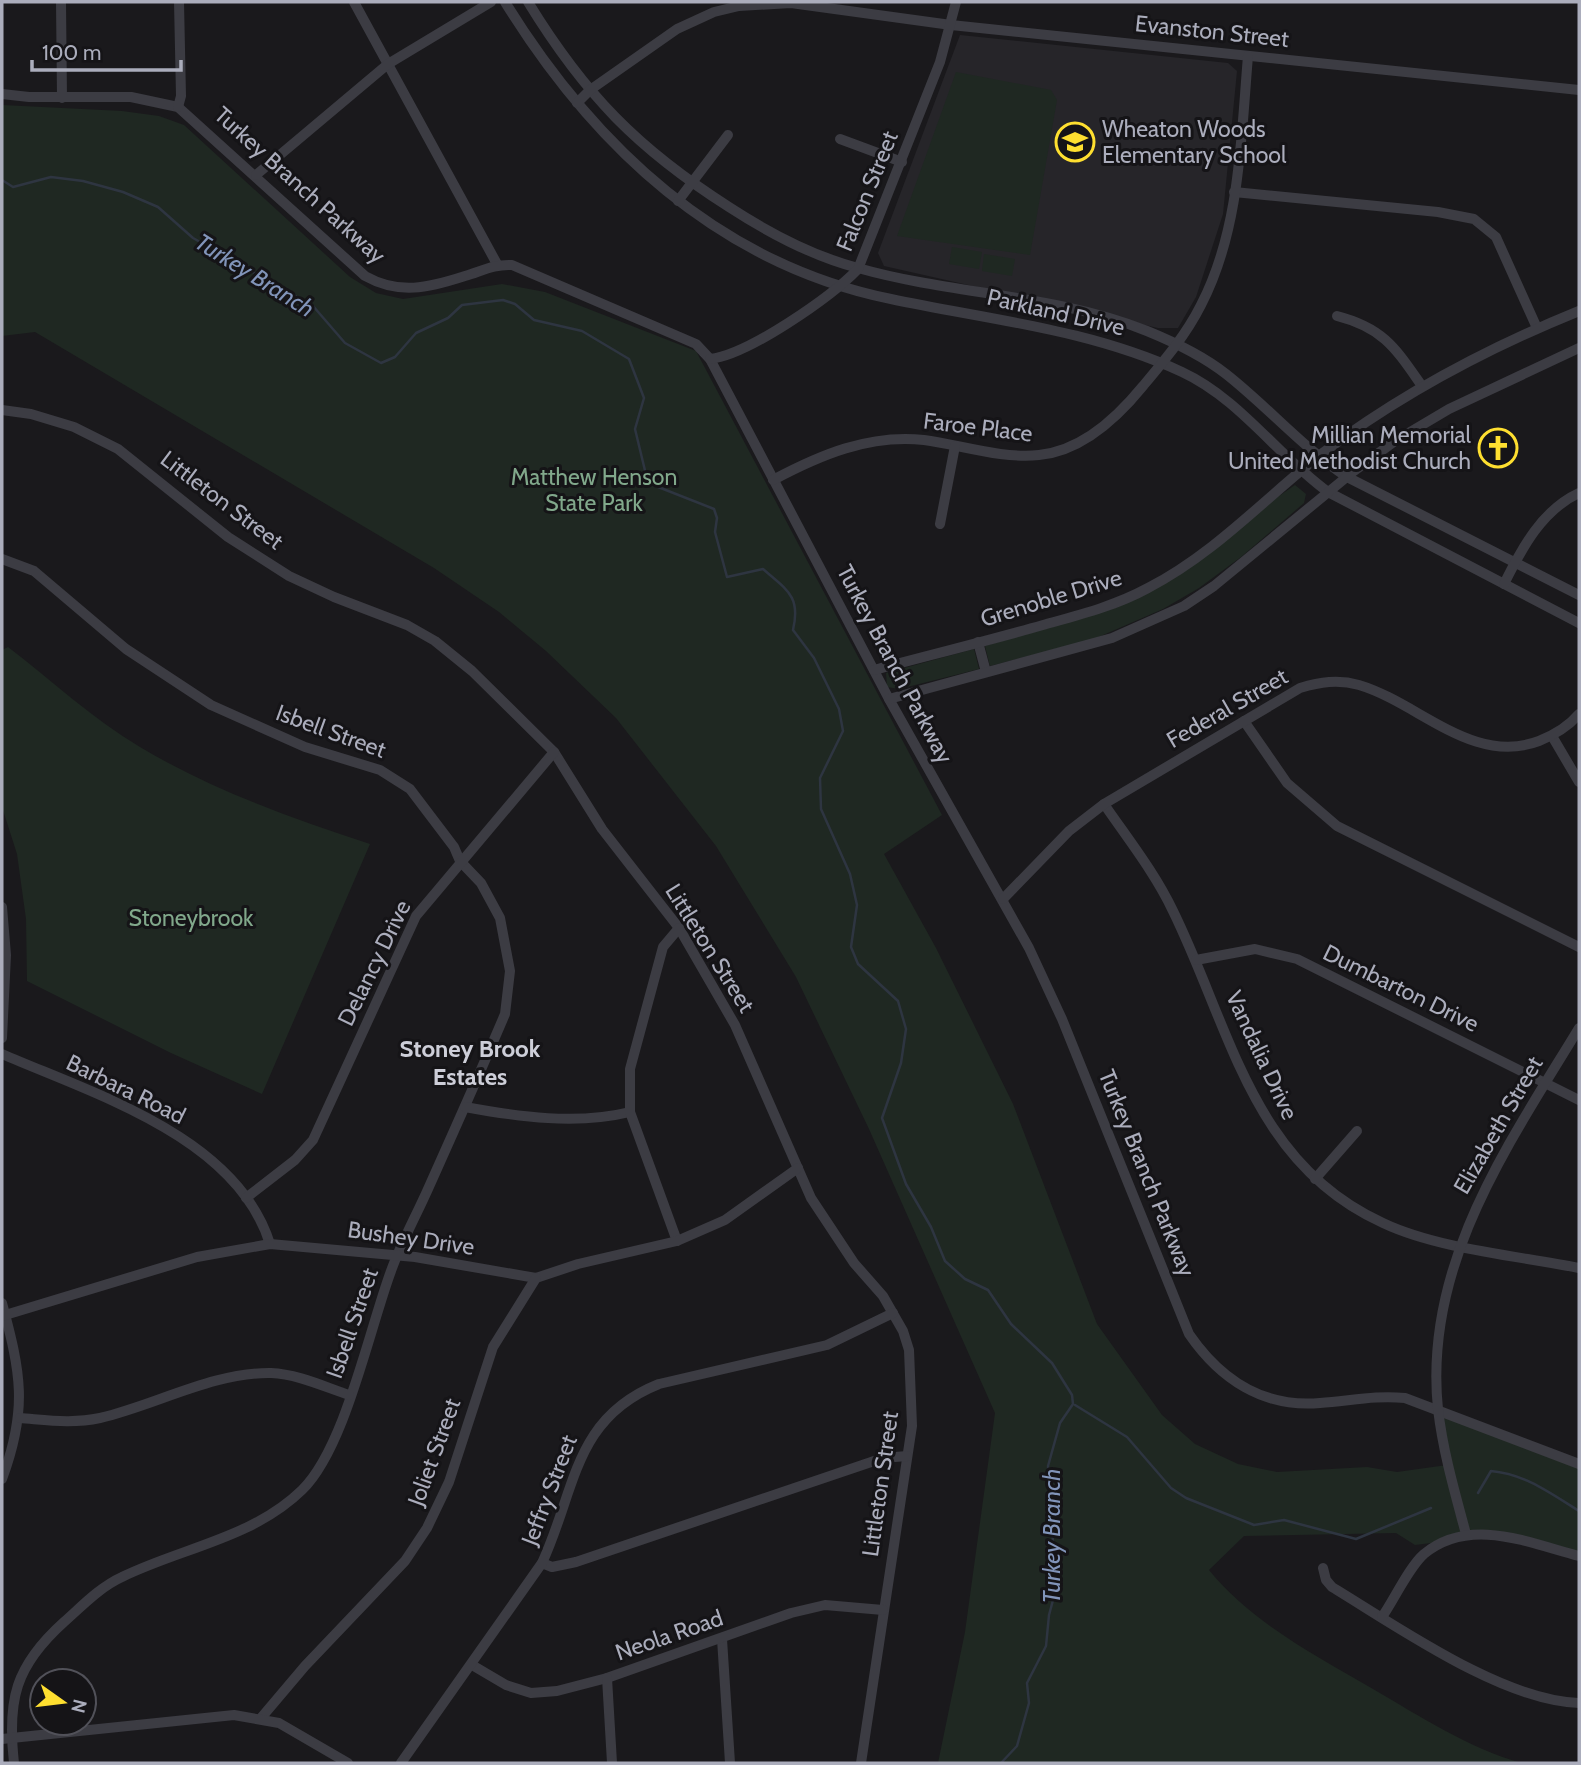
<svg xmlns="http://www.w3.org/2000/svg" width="1581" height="1765" font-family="Cabin,sans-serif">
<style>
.built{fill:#262529}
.green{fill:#1f2822}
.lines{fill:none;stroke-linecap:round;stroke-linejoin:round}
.stream{stroke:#2e3541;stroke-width:2.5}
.minor{stroke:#3c3c43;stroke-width:10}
.labels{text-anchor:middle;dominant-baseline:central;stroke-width:6;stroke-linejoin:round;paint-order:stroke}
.street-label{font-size:23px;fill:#abadbc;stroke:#151417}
.poi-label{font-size:23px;fill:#abadbc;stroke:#151417;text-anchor:start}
.park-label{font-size:23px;fill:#81a88b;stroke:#151417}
.water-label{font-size:24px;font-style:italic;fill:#8194b9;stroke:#151417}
.neighbourhood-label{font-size:24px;font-weight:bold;fill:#cdced8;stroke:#151417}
</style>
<rect width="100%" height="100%" fill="#1a191c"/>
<!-- built -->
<path class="built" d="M 960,35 L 1228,63 L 1237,71 L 1223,214 L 1196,297 L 1178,328 L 1158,328 L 884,266 L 878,253 Z"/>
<!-- green -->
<g class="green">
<path d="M 956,72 L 1051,90 L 1057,100 L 1030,255 L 897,236 Z"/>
<path d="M 2,105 L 122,111 L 159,116 L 184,125 L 350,277 L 376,293 L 403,299 L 502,284 L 545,292 L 696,351 L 942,815 L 884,854 L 936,948 L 1013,1104 L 1097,1324 L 1162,1415 L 1195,1444 L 1238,1464 L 1277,1472 L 1367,1467 L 1397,1472 L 1447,1465 L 1438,1408 L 1579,1464 L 1579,1556 L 1495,1535 L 1415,1545 L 1396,1533 L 1244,1536 L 1209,1570 C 1252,1623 1315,1655 1373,1689 C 1421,1717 1467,1747 1521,1763 L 938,1763 L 965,1632 L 995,1413 L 869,1129 L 796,977 L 716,846 L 616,718 L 546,651 L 499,612 L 434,568 L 35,332 L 2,336 Z"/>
<path d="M 952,247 L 982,252 L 979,269 L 949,264 Z"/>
<path d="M 984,254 L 1015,259 L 1012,276 L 982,271 Z"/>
<path d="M 1295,485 L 1306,494 L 1304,503 L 1241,557 L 1199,588 L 1163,609 L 1094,639 L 990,666 L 985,646 L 1118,607 Z"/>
<path d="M 8,647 C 51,680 93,719 140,747 C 212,790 291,818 370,844 L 262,1094 L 171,1053 L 27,981 L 26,919 L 17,854 L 2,807 L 2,650 Z"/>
<path d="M 974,649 L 979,669 L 899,689 L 887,687 L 886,673 Z"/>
</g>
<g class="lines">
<!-- stream -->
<g class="stream">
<path d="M 2,180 L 13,187 L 51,177 L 83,181 L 123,192 L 158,207 L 193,238 L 313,306 L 345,343 L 381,363 L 395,357 L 416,333 L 448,318 L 462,305 L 503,300 L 515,304 L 534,320 L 582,331 L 629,359 L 644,398 L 635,429 L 648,483 L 714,509 L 717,518 L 715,532 L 727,577 L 763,569 C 787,590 801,596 793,630 L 814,658 L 839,709 L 843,731 L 820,778 L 821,809 L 850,874 L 857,905 L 851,947 L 858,964 L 898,1001 L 906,1029 L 901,1063 L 882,1118 L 906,1184 L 931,1227 L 945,1261 L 965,1279 L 988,1290 L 1011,1324 L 1052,1363 L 1072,1395 L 1073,1404 L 1060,1423 L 1048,1466 L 1056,1589 L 1049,1615 L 1046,1646 L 1027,1683 L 1029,1703 L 1017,1746 L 1001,1763"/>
<path d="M 1075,1405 L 1127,1437 L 1171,1488 L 1186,1498 L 1254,1525 L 1284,1520 L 1356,1539 L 1431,1508"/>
<path d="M 1478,1493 L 1491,1471 C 1525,1474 1550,1493 1579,1511"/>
</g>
<!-- minor -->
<g class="minor">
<path d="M 61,2 L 62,98"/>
<path d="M 354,2 L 497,264"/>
<path d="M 505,2 C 594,146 719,264 891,299 C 990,320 1089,329 1182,372 C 1240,399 1277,455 1328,492 L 1579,623"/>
<path d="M 528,2 C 585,95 638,149 729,207 C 769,233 812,256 858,268 C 953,295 1055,294 1147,331 C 1174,342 1203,356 1226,374 C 1268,407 1302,447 1347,477 L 1579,595"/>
<path d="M 2,94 L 29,97 L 131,97 L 178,107 L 365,276 C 399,295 428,288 465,276 C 482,271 494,264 512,265 L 696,344 L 710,359 L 889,699 L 1029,948 L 1062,1019 L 1189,1334 C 1220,1379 1263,1408 1320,1403 C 1350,1401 1375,1395 1405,1398 L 1579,1464"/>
<path d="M 577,103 L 590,90 L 677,29 L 714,12 L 739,6 L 791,3 L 951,25 L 1579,90"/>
<path d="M 178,107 L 181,96 L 179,2"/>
<path d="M 840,139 L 902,162"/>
<path d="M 256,175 L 388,64 L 491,2"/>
<path d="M 1234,192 L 1438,212 L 1474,219 L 1496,237 L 1537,328"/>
<path d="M 678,201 L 728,135"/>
<path d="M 1337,316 C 1384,328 1396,349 1422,386"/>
<path d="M 710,359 C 748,355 831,297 858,269 L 940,62 L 956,2"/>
<path d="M 2,410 L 31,414 L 74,427 L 118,449 L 228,537 L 289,576 L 334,597 L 407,625 L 435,641 L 472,671 L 554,752 L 602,829 L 679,928 L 735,1025 L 811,1198 L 854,1263 L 883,1296 L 903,1331 L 909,1350 L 912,1426 L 861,1763"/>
<path d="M 773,480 C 820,455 869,434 924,440 C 961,445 1002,459 1039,455 C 1082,451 1117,418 1143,386 C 1164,361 1186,335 1201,305 C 1240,230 1241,138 1248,56"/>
<path d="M 940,524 L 955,446"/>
<path d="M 2,559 L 34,571 L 126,649 L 211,705 L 305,747 L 380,770 L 410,789 L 454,847 L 460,861 L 481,883 L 500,918 L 510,971 L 505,1014 C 480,1073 454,1131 428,1189 C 416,1216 401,1243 391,1271 C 369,1330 345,1448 302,1490 C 253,1538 181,1548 122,1577 C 100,1587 82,1606 64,1622 C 15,1666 7,1700 14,1763"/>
<path d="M 1504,584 C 1522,548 1542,510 1579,493"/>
<path d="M 978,642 L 986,672"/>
<path d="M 874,670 C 930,655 987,641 1043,625 C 1079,615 1115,606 1148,588 C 1214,554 1263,500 1320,455 C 1399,395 1488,348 1579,311"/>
<path d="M 889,699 L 1112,638 L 1184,606 L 1214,586 L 1354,471 L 1395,441 L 1449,409 L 1579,348"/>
<path d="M 1244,721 L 1287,783 L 1337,826 L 1579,947"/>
<path d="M 1552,736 L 1579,782"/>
<path d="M 1104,804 C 1128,839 1155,873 1173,911 C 1231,1029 1252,1164 1383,1223 C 1438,1249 1519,1256 1579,1268"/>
<path d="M 1003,899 L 1069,831 L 1104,804 L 1300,688 C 1320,682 1338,679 1359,685 C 1419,703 1473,766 1539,741 C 1554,735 1569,726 1579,714"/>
<path d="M 2,907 L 6,955 L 2,1038"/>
<path d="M 1196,960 L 1255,949 L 1297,959 L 1579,1100"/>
<path d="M 2,1054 C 94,1094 237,1137 270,1244"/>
<path d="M 465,1107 C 519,1117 577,1125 630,1112"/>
<path d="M 1315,1179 L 1357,1131"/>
<path d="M 246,1198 L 295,1160 L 313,1140 L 416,916 L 554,752"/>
<path d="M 677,1241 L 630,1112 L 630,1069 L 663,947 L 679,928"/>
<path d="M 2,1303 C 21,1373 28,1409 2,1479"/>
<path d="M 2,1316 L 197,1257 L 270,1244 L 415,1257 L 536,1278 L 578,1264 L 677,1241 L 725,1220 L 798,1168"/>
<path d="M 20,1418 C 47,1420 72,1424 100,1418 C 156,1405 213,1372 271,1373 C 297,1374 325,1387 349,1395"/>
<path d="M 1466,1534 C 1455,1493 1443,1452 1438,1409 C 1423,1265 1508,1145 1579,1028"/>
<path d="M 542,1563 L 552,1567 L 576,1562 L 883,1458 L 907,1456"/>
<path d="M 1323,1568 L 1326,1580 L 1332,1587 C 1398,1627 1503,1701 1579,1703"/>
<path d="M 1382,1617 C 1394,1600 1409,1567 1424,1554 C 1470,1516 1529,1543 1579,1556"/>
<path d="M 722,1639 L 730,1763"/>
<path d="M 472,1665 L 506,1685 L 531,1693 L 557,1691 L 607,1678 L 791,1613 L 825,1605 L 883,1610"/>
<path d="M 607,1678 L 612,1763"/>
<path d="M 261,1718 L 305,1666 L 405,1561 L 427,1528 L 449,1482 L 493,1347 L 536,1278"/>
<path d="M 2,1739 L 234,1715 L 279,1723 L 348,1763"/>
<path d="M 401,1763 L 542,1563 C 576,1490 573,1418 659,1384 L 827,1345 L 893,1313"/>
</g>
</g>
<!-- icons -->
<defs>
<symbol id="school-ring" viewBox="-11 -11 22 22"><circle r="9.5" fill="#151417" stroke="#fedf30" stroke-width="1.5"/><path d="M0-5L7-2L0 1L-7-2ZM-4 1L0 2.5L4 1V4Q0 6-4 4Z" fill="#fedf30"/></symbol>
<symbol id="church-ring" viewBox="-11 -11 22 22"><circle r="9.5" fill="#151417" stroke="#fedf30" stroke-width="1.5"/><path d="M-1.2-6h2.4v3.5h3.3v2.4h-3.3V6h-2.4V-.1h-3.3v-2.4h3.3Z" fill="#fedf30"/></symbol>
</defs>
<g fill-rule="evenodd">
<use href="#school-ring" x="1053" y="120" width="44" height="44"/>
<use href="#church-ring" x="1476" y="426" width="44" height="44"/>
</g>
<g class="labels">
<!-- street labels -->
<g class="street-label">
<text transform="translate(1212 31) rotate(6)">Evanston Street</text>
<text transform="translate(300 185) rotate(42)">Turkey Branch Parkway</text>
<text transform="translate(867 191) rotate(-68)">Falcon Street</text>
<text transform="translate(1056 312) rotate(13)">Parkland Drive</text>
<text transform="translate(978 427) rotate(7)">Faroe Place</text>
<text transform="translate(222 500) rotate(37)">Littleton Street</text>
<text transform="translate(1051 598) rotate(-17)">Grenoble Drive</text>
<text transform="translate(895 664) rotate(62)">Turkey Branch Parkway</text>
<text transform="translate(1227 708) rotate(-30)">Federal Street</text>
<text transform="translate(331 731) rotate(20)">Isbell Street</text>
<text transform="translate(710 948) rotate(58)">Littleton Street</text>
<text transform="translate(374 963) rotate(-64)">Delancy Drive</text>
<text transform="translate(1401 988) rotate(26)">Dumbarton Drive</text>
<text transform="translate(1262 1055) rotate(65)">Vandalia Drive</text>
<text transform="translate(126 1089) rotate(26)">Barbara Road</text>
<text transform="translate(1498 1125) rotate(-60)">Elizabeth Street</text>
<text transform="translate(1147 1173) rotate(68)">Turkey Branch Parkway</text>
<text transform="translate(411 1238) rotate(8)">Bushey Drive</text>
<text transform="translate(352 1323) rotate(-71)">Isbell Street</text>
<text transform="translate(434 1452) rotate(-70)">Joliet Street</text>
<text transform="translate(880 1484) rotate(-82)">Littleton Street</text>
<text transform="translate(549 1490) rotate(-69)">Jeffry Street</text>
<text transform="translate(669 1635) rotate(-19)">Neola Road</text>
</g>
<!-- poi labels -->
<g class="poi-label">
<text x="1102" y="129">Wheaton Woods<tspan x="1102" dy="26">Elementary School</tspan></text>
<text x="1471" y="435" text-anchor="end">Millian Memorial<tspan x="1471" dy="26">United Methodist Church</tspan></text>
</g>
<!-- park labels -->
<g class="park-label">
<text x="594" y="477">Matthew Henson<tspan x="594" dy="26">State Park</tspan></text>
<text x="191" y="918">Stoneybrook</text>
</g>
<!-- water labels -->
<g class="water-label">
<text transform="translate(255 275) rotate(32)">Turkey Branch</text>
<text transform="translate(1051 1536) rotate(-90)">Turkey Branch</text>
</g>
<!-- neighbourhood labels -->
<g class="neighbourhood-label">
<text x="470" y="1048">Stoney Brook<tspan x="470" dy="28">Estates</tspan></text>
</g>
</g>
<!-- border -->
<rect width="1581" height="1765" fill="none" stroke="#abadbc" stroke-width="7"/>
<!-- north arrow -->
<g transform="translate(63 1702) rotate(104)"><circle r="33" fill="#151417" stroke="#515159" stroke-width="2"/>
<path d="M0-5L12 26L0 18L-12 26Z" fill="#fedf30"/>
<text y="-10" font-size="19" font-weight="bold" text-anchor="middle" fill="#abadbc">N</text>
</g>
<!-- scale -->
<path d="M32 60v10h149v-10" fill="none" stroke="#abadbc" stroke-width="3.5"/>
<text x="42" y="60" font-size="21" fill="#abadbc" stroke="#151417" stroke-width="5" paint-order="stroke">100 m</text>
</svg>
